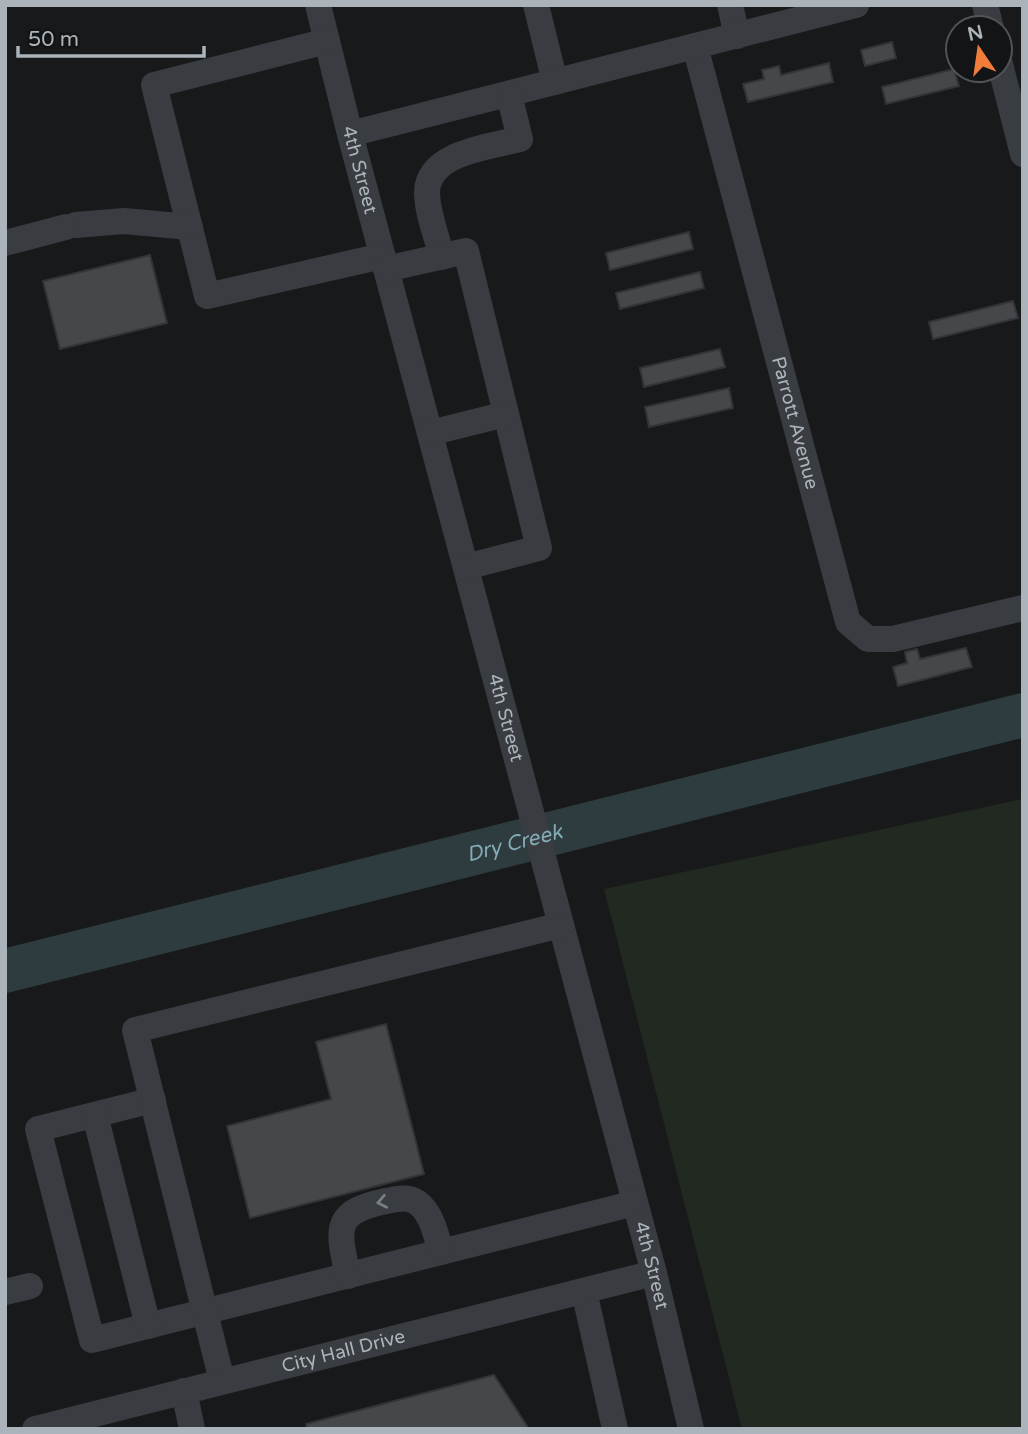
<svg xmlns="http://www.w3.org/2000/svg" width="1028" height="1434" font-family="'Varela Round',sans-serif">
<style>
.green{fill:#212920}
.lines{fill:none;stroke-linecap:round;stroke-linejoin:round}
.river{stroke:#2e3c3f;stroke-width:44}
.building{fill:#45474b;stroke:#323437;stroke-width:2}
.minor{stroke:#393c40;stroke-width:26}
.oneway{stroke:#787e83}
.labels{text-anchor:middle;dominant-baseline:central;stroke-width:7;stroke-linejoin:round;paint-order:stroke}
.street-label{font-size:19px;fill:#abb4ba;stroke:#131416}
.water-label{font-size:21px;font-style:italic;fill:#82acb5;stroke:#131416}
</style>
<rect width="100%" height="100%" fill="#18191b"/>
<!-- green -->
<path class="green" d="M 1023,799 L 1023,1429 L 742,1429 L 604,889 Z"/>
<g class="lines">
<!-- river -->
<path class="river" id="s1" d="M 5,971 L 1023,715"/>
</g>
<!-- building -->
<g class="building">
<path d="M 892,42 L 896,58 L 865,66 L 861,50 Z"/>
<path d="M 829,63 L 833,82 L 748,102 L 743,84 L 764,79 L 762,70 L 779,66 L 781,75 Z"/>
<path d="M 954,69 L 959,86 L 886,104 L 882,87 Z"/>
<path d="M 689,232 L 693,249 L 610,270 L 606,253 Z"/>
<path d="M 150,255 L 167,323 L 60,349 L 43,281 Z"/>
<path d="M 700,272 L 704,288 L 620,309 L 616,293 Z"/>
<path d="M 1013,301 L 1018,318 L 933,339 L 929,322 Z"/>
<path d="M 720,349 L 725,367 L 644,387 L 640,368 Z"/>
<path d="M 729,388 L 733,408 L 649,427 L 645,407 Z"/>
<path d="M 966,648 L 972,667 L 898,686 L 893,667 L 907,663 L 905,652 L 917,649 L 920,659 Z"/>
<path d="M 386,1024 L 424,1174 L 250,1218 L 227,1126 L 331,1099 L 316,1042 Z"/>
<path d="M 494,1375 L 529,1429 L 307,1429 L 306,1424 Z"/>
</g>
<g class="lines">
<!-- minor -->
<g class="minor">
<path id="s2" d="M 318,5 L 350,134 L 654,1273 L 691,1429"/>
<path d="M 536,5 L 555,82"/>
<path d="M 730,5 L 737,36"/>
<path d="M 985,5 L 991,28"/>
<path d="M 327,41 L 154,85 L 207,296 L 382,256"/>
<path id="s3" d="M 695,46 L 848,622 L 868,639 L 893,639 L 1023,608"/>
<path d="M 1000,64 L 1023,154"/>
<path d="M 350,134 L 856,5"/>
<path d="M 76,225 L 124,221 L 190,227"/>
<path d="M 5,243 L 66,227"/>
<path d="M 442,257 C 437,237 427,213 427,192 C 428,152 490,147 520,139 L 509,94"/>
<path d="M 386,269 L 466,251 L 539,548 L 466,567"/>
<path d="M 430,433 L 506,414"/>
<path d="M 153,1100 L 38,1129 L 92,1340 L 635,1203"/>
<path d="M 95,1115 L 148,1326"/>
<path d="M 348,1276 C 338,1229 332,1212 386,1201 C 397,1199 408,1196 418,1203 C 432,1214 436,1235 441,1252"/>
<path d="M 584,1291 L 615,1429"/>
<path d="M 5,1292 L 30,1286"/>
<path d="M 222,1381 L 135,1030 L 561,925"/>
<path d="M 184,1391 L 192,1429"/>
<path id="s4" d="M 35,1429 L 654,1273"/>
</g>
</g>
<!-- one-way arrows -->
<defs><path id="oneway-chevron" d="M-2-3.5L2.5 0L-2 3.5" fill="none" stroke-width="1.6" stroke-linecap="round" stroke-linejoin="round" transform="scale(1.75)"/></defs>
<use class="oneway" href="#oneway-chevron" transform="translate(382 1202) rotate(169)"/>
<g class="labels">
<!-- street labels -->
<g class="street-label">
<text stroke="none"><textPath href="#s2" startOffset="170">4th Street</textPath></text>
<text stroke="none"><textPath href="#s3" startOffset="390">Parrott Avenue</textPath></text>
<text stroke="none"><textPath href="#s2" startOffset="737">4th Street</textPath></text>
<text stroke="none"><textPath href="#s2" startOffset="1304">4th Street</textPath></text>
<text stroke="none"><textPath href="#s4" startOffset="318">City Hall Drive</textPath></text>
</g>
<!-- water labels -->
<g class="water-label">
<text stroke="none"><textPath href="#s1" startOffset="525">Dry Creek</textPath></text>
</g>
</g>
<!-- border -->
<rect width="1028" height="1434" fill="none" stroke="#abb4ba" stroke-width="14"/>
<!-- north arrow -->
<g transform="translate(979 49) rotate(347)"><circle r="33" fill="#131416" stroke="#505458" stroke-width="2"/>
<path d="M0-5L12 26L0 18L-12 26Z" fill="#f27c39"/>
<text y="-10" font-size="19" font-weight="bold" text-anchor="middle" fill="#abb4ba">N</text>
</g>
<!-- scale -->
<path d="M18 46v10h186v-10" fill="none" stroke="#abb4ba" stroke-width="3.5"/>
<text x="28" y="46" font-size="21" fill="#abb4ba" stroke="#131416" stroke-width="5" paint-order="stroke">50 m</text>
</svg>
